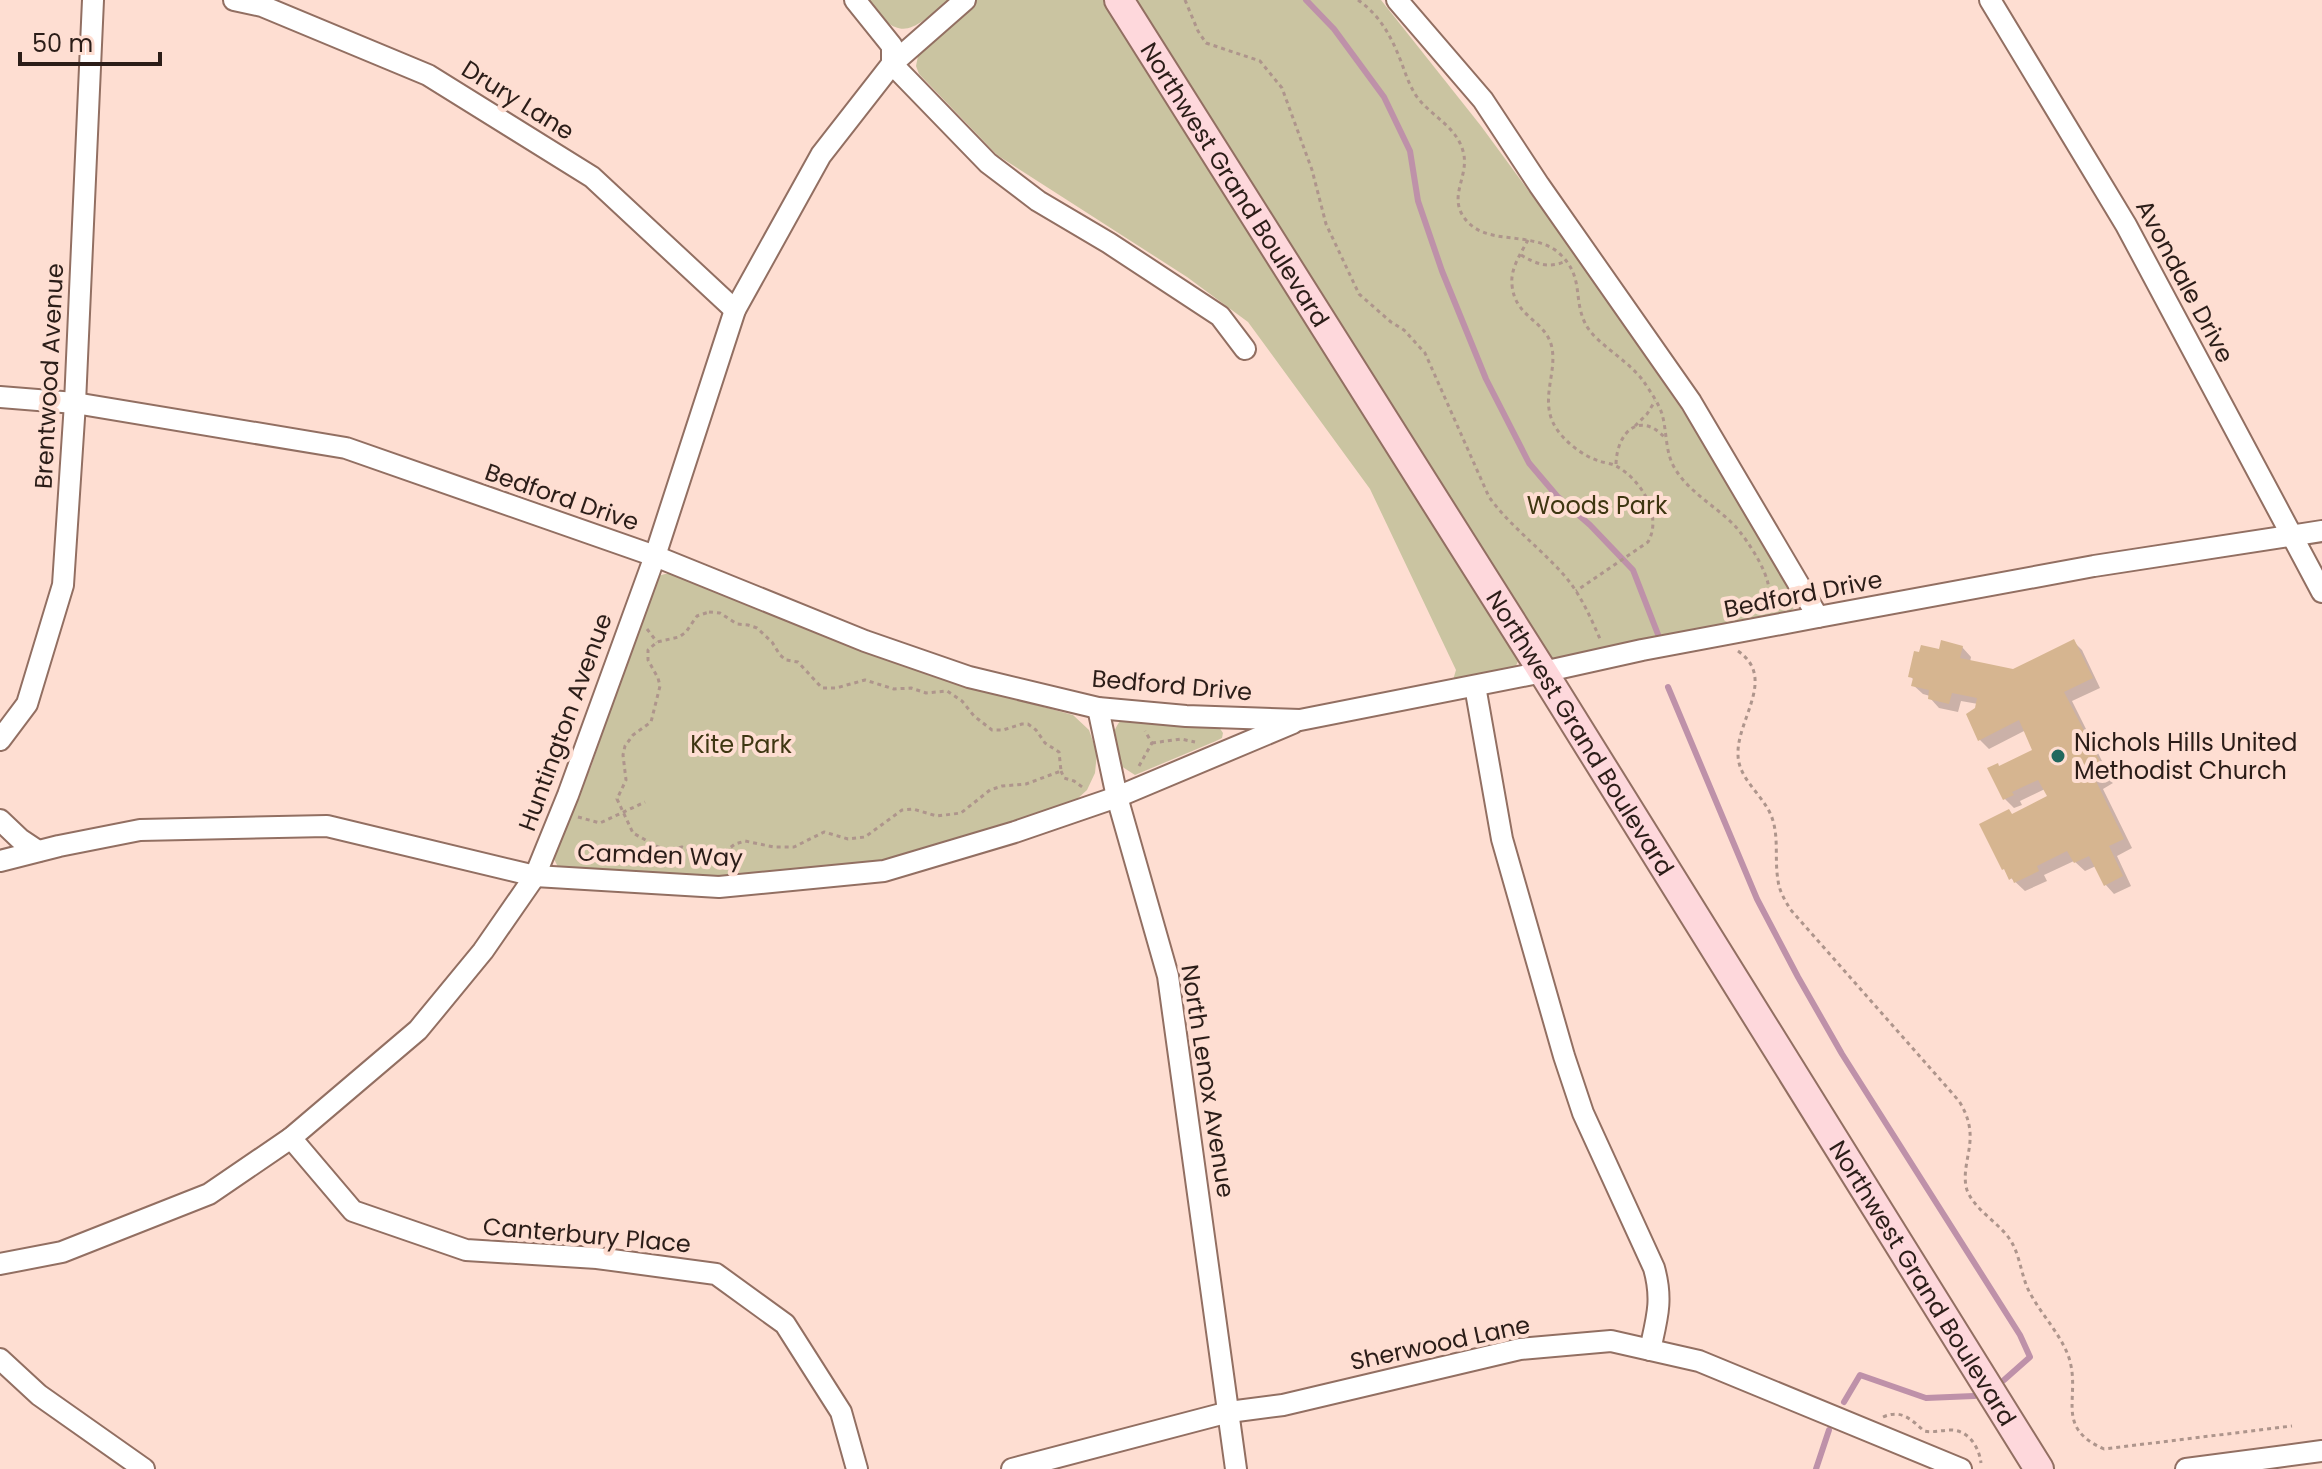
<svg xmlns="http://www.w3.org/2000/svg" width="2322" height="1469" font-family="Poppins,sans-serif">
<style>
.green{fill:#cac4a1}
.shadow{fill:#0003}
.lines{fill:none;stroke-linecap:round;stroke-linejoin:round}
.stream{stroke:#be91a9;stroke-width:6}
.building{fill:#d6b590}
.street-casing{stroke:#926f62;stroke-width:24}
.secondary-casing{stroke:#926f62;stroke-width:32}
.path{stroke:#ae958c;stroke-width:3;stroke-dasharray:4 4;stroke-linecap:butt}
.street{stroke:#fff;stroke-width:20}
.secondary{stroke:#fed8dc;stroke-width:28}
.poi-dot{fill:#21685e;stroke:#feded2;stroke-width:3}
.labels{text-anchor:middle;dominant-baseline:central;stroke-width:8;stroke-linejoin:round;paint-order:stroke}
.street-label{font-size:24px;fill:#2b1d18;stroke:#feded2}
.park-label{font-size:24px;fill:#3e3611;stroke:#feded2}
.poi-label{font-size:24px;fill:#2b1d18;stroke:#feded2;text-anchor:start}
</style>
<rect width="100%" height="100%" fill="#feded2"/>
<!-- green -->
<g class="green">
<path d="M 867,0 L 948,0 C 912,31 900,45 867,0 Z"/>
<path d="M 977,0 L 1105,0 L 1520,657 L 1515,668 L 1453,680 L 1456,670 L 1370,489 L 1248,322 L 1187,277 L 997,155 L 919,74 L 916,66 L 918,56 Z"/>
<path d="M 1133,0 L 1381,0 L 1481,126 L 1561,235 L 1691,423 L 1795,599 L 1794,608 L 1786,615 L 1562,662 L 1550,659 Z"/>
<path d="M 665,574 L 674,574 L 970,687 L 1073,715 L 1089,730 L 1097,753 L 1095,773 L 1087,790 L 1076,800 L 1021,821 L 931,851 L 809,875 L 743,879 L 565,870 L 558,867 L 554,859 L 554,849 L 591,767 L 654,582 L 658,576 Z"/>
<path d="M 1121,720 L 1219,727 L 1223,733 L 1222,738 L 1216,741 L 1135,775 L 1121,766 C 1115,747 1107,737 1121,720 Z"/>
</g>
<!-- shadow -->
<path class="shadow" d="M 2073,641 L 2082,650 L 2100,688 L 2072,701 L 2113,783 L 2103,789 L 2132,848 L 2117,856 L 2131,886 L 2114,894 L 2105,884 L 2096,866 L 2085,871 L 2074,861 L 2044,875 L 2047,881 L 2025,891 L 2011,878 L 2013,816 L 2050,797 L 2045,789 L 2020,801 L 2022,805 L 2014,808 L 2005,799 L 1990,769 L 2000,768 L 2034,751 L 2026,730 L 1989,749 L 1980,740 L 1978,704 L 1961,701 L 1958,712 L 1939,708 L 1930,698 L 1930,696 L 1923,694 L 1913,685 L 1914,680 L 1910,676 L 1940,651 L 1962,647 L 1971,657 L 1970,662 L 2013,671 Z"/>
<g class="lines">
<!-- stream -->
<g class="stream">
<path d="M 1306,0 L 1334,29 L 1384,97 L 1410,151 L 1418,201 L 1442,271 L 1486,379 L 1529,463 L 1557,496 L 1590,525 L 1633,570 L 1659,637"/>
<path d="M 1668,687 L 1757,899 L 1798,977 L 1842,1054 L 2020,1335 L 2030,1357 L 2004,1380"/>
<path d="M 1844,1402 L 1860,1375 L 1926,1398 L 1974,1396"/>
<path d="M 1816,1469 L 1829,1430"/>
</g>
</g>
<!-- building -->
<path class="building" d="M 2074,639 L 2093,678 L 2064,692 L 2106,773 L 2095,779 L 2124,839 L 2109,846 L 2123,876 L 2104,886 L 2089,856 L 2074,863 L 2067,851 L 2037,866 L 2039,871 L 2014,883 L 2012,878 L 2009,880 L 2004,869 L 2002,870 L 1979,824 L 2009,809 L 2012,814 L 2047,796 L 2038,780 L 2012,792 L 2014,795 L 2003,800 L 1987,768 L 1998,763 L 1999,766 L 2032,750 L 2019,720 L 1978,741 L 1966,714 L 1975,708 L 1977,698 L 1952,693 L 1949,704 L 1928,699 L 1929,690 L 1911,686 L 1913,678 L 1908,677 L 1914,651 L 1919,652 L 1921,645 L 1939,649 L 1941,640 L 1963,646 L 1960,658 L 2013,669 Z"/>
<g class="lines">
<defs>
<g id="street">
<path d="M 234,0 L 262,6 L 428,75 L 592,177 L 735,310"/>
<path d="M 855,0 L 892,46 L 892,64 L 988,163 L 1038,201 L 1109,243 L 1220,316 L 1245,349"/>
<path d="M 1397,0 L 1483,100 L 1539,185 L 1691,402 L 1818,617"/>
<path d="M 1990,0 L 2126,225 L 2322,592"/>
<path d="M 0,397 L 75,403 L 346,448 L 655,556 L 865,641 L 969,677 L 1098,708 L 1186,716 L 1300,720 L 1543,672 L 1642,650 L 1818,617 L 2094,566 L 2322,531"/>
<path d="M 1475,686 L 1502,839 L 1564,1056 L 1583,1113 L 1654,1268 C 1663,1300 1657,1318 1650,1350"/>
<path d="M 1098,708 L 1117,797 L 1168,976 L 1236,1469"/>
<path d="M 0,740 L 27,704 L 63,585 L 75,403 L 93,0"/>
<path d="M 0,820 L 20,839 L 38,851"/>
<path d="M 0,861 L 59,846 L 140,830 L 327,826 L 535,876 L 719,887 L 884,871 L 1015,832 L 1117,797 L 1293,723"/>
<path d="M 291,1138 L 353,1211 L 466,1250 L 597,1258 L 716,1274 L 785,1324 L 841,1412 L 857,1469"/>
<path d="M 0,1264 L 62,1252 L 209,1194 L 291,1138 L 418,1030 L 483,951 L 535,876 L 568,795 L 655,556 L 735,310 L 821,155 L 892,64 L 965,0"/>
<path d="M 0,1359 L 39,1395 L 144,1469"/>
<path d="M 1012,1469 L 1229,1412 L 1283,1405 L 1520,1349 L 1611,1341 L 1699,1361 L 1961,1469"/>
<path d="M 2186,1469 L 2322,1451"/>
</g>
<g id="secondary">
<path id="s1" d="M 1119,0 L 1543,672 L 2039,1469"/>
</g>
</defs>
<!-- street casing -->
<use href="#street" class="street-casing"/>
<!-- secondary casing -->
<use href="#secondary" class="secondary-casing"/>
<!-- path -->
<g class="path">
<path d="M 1185,0 L 1198,31 L 1206,43 L 1260,61 L 1282,88 L 1312,170 L 1326,224 L 1359,294 L 1391,322 L 1404,330 L 1425,353 L 1489,497 C 1510,526 1539,547 1563,574 C 1580,593 1590,616 1600,639"/>
<path d="M 1358,0 C 1381,16 1392,38 1402,64 C 1406,75 1410,87 1417,97 C 1432,117 1456,126 1463,151 C 1470,175 1449,194 1463,216 C 1484,249 1534,228 1561,255 C 1584,278 1573,298 1585,323 C 1594,343 1629,360 1644,382 C 1650,391 1659,404 1662,414 C 1667,431 1665,451 1674,467 C 1688,492 1716,506 1735,526 C 1746,538 1779,585 1766,601 C 1765,603 1758,606 1756,607"/>
<path d="M 1528,240 C 1521,253 1510,269 1512,285 C 1515,317 1543,319 1551,344 C 1559,371 1538,400 1556,428 C 1565,442 1583,456 1599,461 C 1604,463 1611,463 1616,466 C 1641,479 1663,516 1648,542 L 1576,591"/>
<path d="M 1521,255 C 1536,264 1549,269 1566,261"/>
<path d="M 1635,426 L 1647,414 L 1655,401"/>
<path d="M 1616,464 C 1617,431 1641,410 1666,439"/>
<path d="M 709,612 L 720,613 L 737,624 L 748,625 L 757,628 L 772,642 L 780,655 L 786,660 L 798,662 L 822,688 L 836,688 L 865,680 L 894,689 L 911,688 L 926,693 L 947,691 L 962,701 L 974,716 L 992,730 L 1003,730 L 1022,724 L 1028,724 L 1036,730 L 1045,743 L 1059,752 L 1061,771 L 1026,784 L 1002,786 L 990,790 L 961,813 L 937,816 L 913,809 L 902,810 L 865,837 L 848,839 L 824,832 L 794,847 L 774,847 L 745,841 L 735,844 L 722,854 L 705,856 L 682,847 L 667,850 L 658,847 L 633,833 L 617,799 L 626,780 L 623,755 L 625,746 L 633,735 L 651,722 L 660,686 L 658,678 L 648,660 L 648,650 L 657,642 L 679,637 L 686,632 L 697,616 Z"/>
<path d="M 647,629 L 657,642"/>
<path d="M 1738,651 C 1777,678 1737,719 1738,754 C 1738,778 1760,792 1770,813 C 1780,834 1774,858 1778,880 C 1779,891 1785,900 1790,909 L 1959,1101 C 1967,1114 1971,1126 1970,1141 C 1969,1157 1962,1174 1967,1190 C 1975,1211 1999,1222 2011,1241 C 2019,1254 2021,1272 2027,1287 C 2038,1311 2058,1330 2068,1355 C 2083,1396 2052,1426 2104,1449 L 2292,1426"/>
<path d="M 1152,743 L 1181,739 L 1195,742"/>
<path d="M 1139,766 L 1152,743 L 1145,731"/>
<path d="M 1061,771 L 1064,778 L 1074,781 L 1085,789"/>
<path d="M 578,817 L 600,823 L 645,802"/>
<path d="M 1883,1417 C 1901,1409 1911,1419 1924,1431 C 1933,1433 1942,1430 1952,1430 C 1969,1431 1979,1447 1981,1463"/>
</g>
<!-- street -->
<use href="#street" class="street"/>
<!-- secondary -->
<use href="#secondary" class="secondary"/>
</g>
<!-- markers -->
<circle class="poi-dot" cx="2058" cy="756" r="8"/>
<g class="labels">
<!-- street labels -->
<g class="street-label">
<text transform="translate(518 100) rotate(32)">Drury Lane</text>
<text stroke="none"><textPath href="#s1" startOffset="218">Northwest Grand Boulevard</textPath></text>
<text transform="translate(2185 281) rotate(62)">Avondale Drive</text>
<text transform="translate(49 376) rotate(-87)">Brentwood Avenue</text>
<text transform="translate(562 497) rotate(19)">Bedford Drive</text>
<text transform="translate(1803 594) rotate(-11)">Bedford Drive</text>
<text transform="translate(1172 685) rotate(5)">Bedford Drive</text>
<text transform="translate(565 722) rotate(-70)">Huntington Avenue</text>
<text stroke="none"><textPath href="#s1" startOffset="866">Northwest Grand Boulevard</textPath></text>
<text transform="translate(660 855) rotate(2)">Camden Way</text>
<text transform="translate(1208 1081) rotate(81)">North Lenox Avenue</text>
<text transform="translate(587 1235) rotate(5)">Canterbury Place</text>
<text stroke="none"><textPath href="#s1" startOffset="1514">Northwest Grand Boulevard</textPath></text>
<text transform="translate(1440 1343) rotate(-12)">Sherwood Lane</text>
</g>
<!-- park labels -->
<g class="park-label">
<text x="1597" y="505">Woods Park</text>
<text x="741" y="744">Kite Park</text>
</g>
<!-- poi labels -->
<g class="poi-label">
<text x="2074" y="742">Nichols Hills United<tspan x="2074" dy="28">Methodist Church</tspan></text>
</g>
</g>
<!-- scale -->
<path d="M20 52v12h140v-12" fill="none" stroke="#2b1d18" stroke-width="4"/>
<text x="32" y="52" font-size="24" fill="#2b1d18" stroke="#feded2" stroke-width="6" paint-order="stroke">50 m</text>
</svg>
